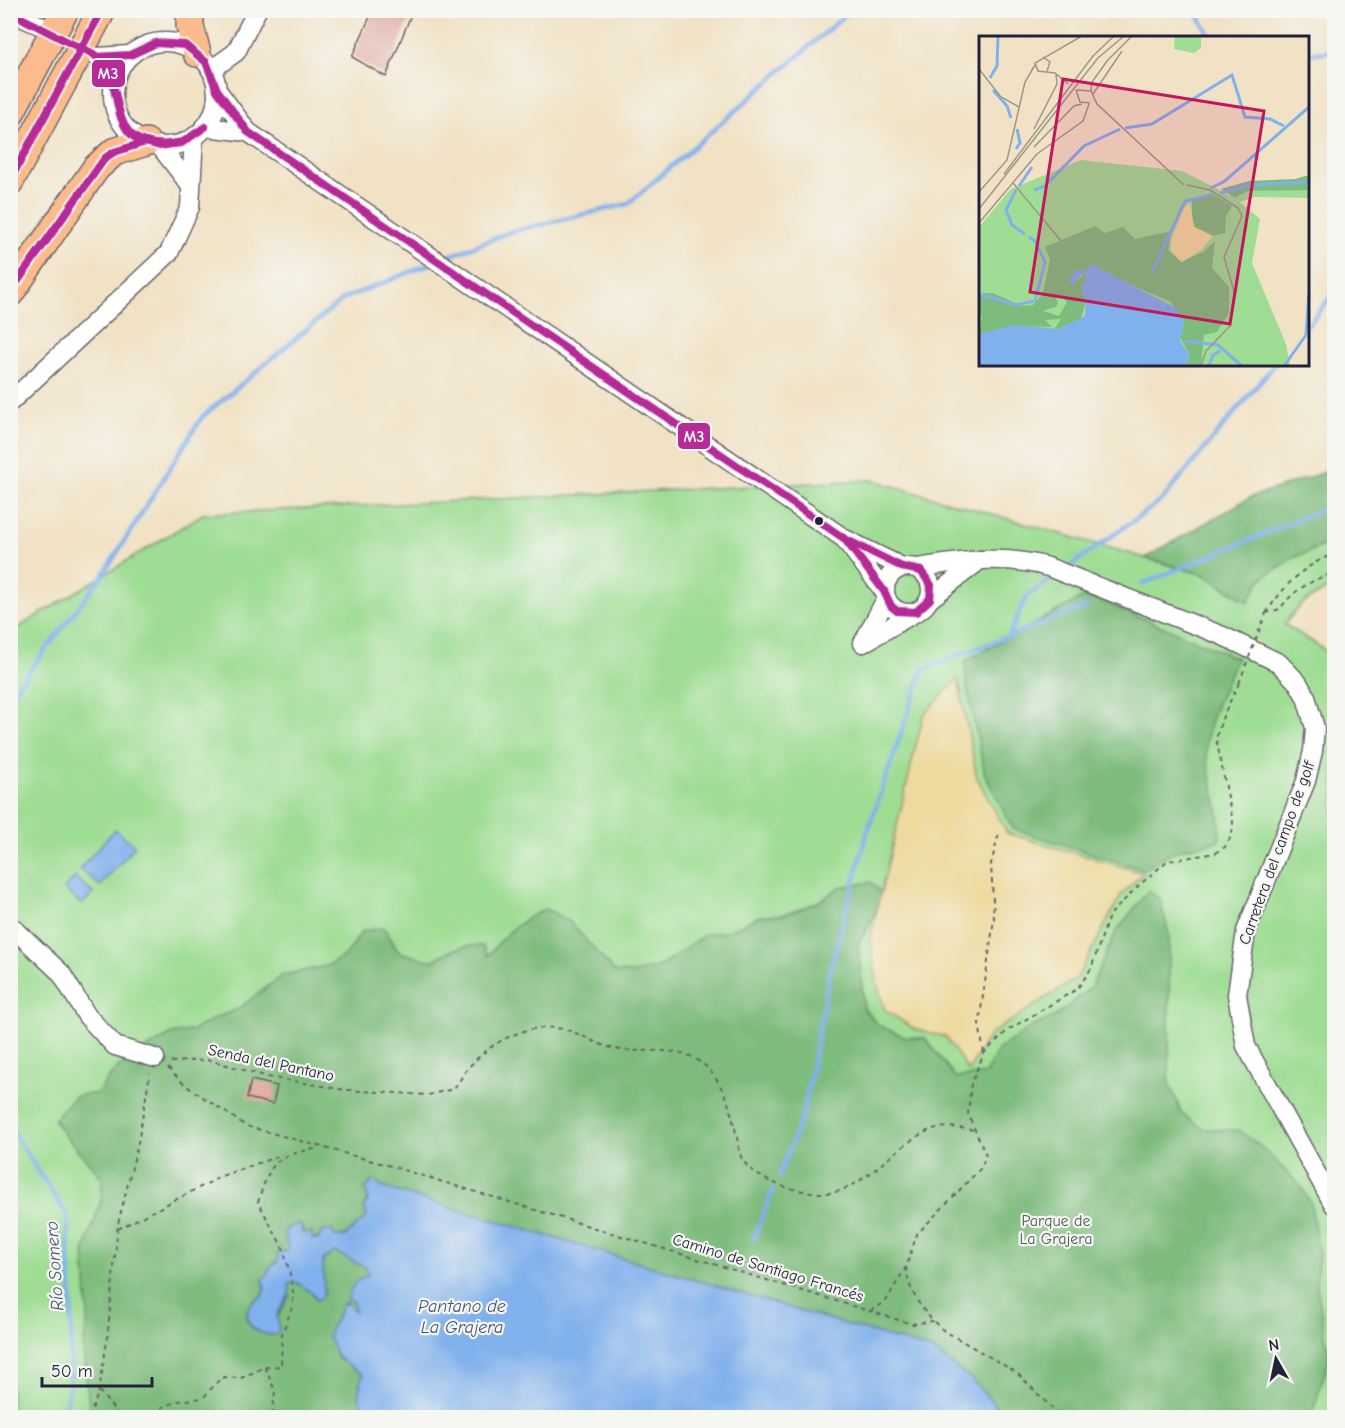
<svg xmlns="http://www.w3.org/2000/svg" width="1345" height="1428" font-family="'Comic Neue',sans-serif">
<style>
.green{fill:#9edd93;stroke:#608067;stroke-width:1.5}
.forest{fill:#7ebc7d;stroke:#506f5c;stroke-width:1.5}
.sand{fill:#eeda9e;stroke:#887e6c;stroke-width:1.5}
.water{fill:#81b1ec;stroke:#526a94;stroke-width:1.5}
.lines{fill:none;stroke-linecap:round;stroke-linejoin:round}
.stream{stroke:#81b1ec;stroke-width:4.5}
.building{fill:#de9e94}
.minor-casing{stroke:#6a656b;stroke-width:21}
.highway-casing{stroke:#6a656b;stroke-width:30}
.path{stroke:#6a656b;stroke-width:2;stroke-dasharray:4.5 4.5;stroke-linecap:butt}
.minor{stroke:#fff;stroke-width:18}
.highway{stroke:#fbbb8c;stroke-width:27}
.path-bridge{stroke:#6a656b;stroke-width:2;stroke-dasharray:4.5 4.5;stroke-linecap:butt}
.bus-1-casing{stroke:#f6f6f2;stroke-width:12}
.bus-1{stroke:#b52b97;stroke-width:8}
.bus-dot{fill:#22223b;stroke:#f6f6f2;stroke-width:2}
.labels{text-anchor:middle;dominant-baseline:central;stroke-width:4.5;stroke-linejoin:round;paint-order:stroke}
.street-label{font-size:16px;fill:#22223b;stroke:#f6f6f2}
.park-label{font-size:16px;fill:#475a55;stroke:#f6f6f2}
.water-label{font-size:18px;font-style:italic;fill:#435479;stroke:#f6f6f2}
.inset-river{fill:none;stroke:#81b1ec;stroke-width:3}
.inset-road{fill:none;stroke:#9e958e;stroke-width:1.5}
.view{fill:#c2185b;fill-opacity:0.15;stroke:#c2185b;stroke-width:3}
.inset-edge{fill:none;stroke:#22223b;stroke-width:3}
.line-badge{stroke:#f6f6f2;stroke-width:2}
.badge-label{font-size:16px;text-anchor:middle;font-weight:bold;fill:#fff}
</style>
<rect width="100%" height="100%" fill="#f6f6f2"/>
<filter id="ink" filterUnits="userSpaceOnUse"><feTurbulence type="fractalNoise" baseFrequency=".0167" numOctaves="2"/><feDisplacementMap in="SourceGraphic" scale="12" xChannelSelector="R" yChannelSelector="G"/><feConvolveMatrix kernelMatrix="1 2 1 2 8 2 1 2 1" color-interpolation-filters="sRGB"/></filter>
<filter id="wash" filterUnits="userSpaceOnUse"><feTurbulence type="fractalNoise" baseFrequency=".008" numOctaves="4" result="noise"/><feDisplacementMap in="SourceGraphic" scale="24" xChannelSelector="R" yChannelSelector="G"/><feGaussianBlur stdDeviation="1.35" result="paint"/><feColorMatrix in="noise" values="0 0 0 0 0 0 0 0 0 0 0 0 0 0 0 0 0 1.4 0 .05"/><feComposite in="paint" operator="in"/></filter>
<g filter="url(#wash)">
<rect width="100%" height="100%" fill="#f1e2c5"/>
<!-- green -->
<path class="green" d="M 872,480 L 1205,575 L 1248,602 L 1261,579 L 1291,559 L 1334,541 L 1334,585 L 1303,603 L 1284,624 L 1334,656 L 1334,1417 L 11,1418 L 11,632 L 203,514 Z"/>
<!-- forest -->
<g class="forest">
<path d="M 1334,469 L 1334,541 L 1291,559 L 1261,579 L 1248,602 L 1205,575 L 1145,558 L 1251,497 Z"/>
<path d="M 1087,595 L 1237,658 C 1225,688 1202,725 1207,759 C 1211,787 1223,810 1219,840 C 1206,846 1195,845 1182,849 C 1167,853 1156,862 1144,870 L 1013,829 L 985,775 L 967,687 L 965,661 Z"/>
<path d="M 871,882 L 884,896 L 858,945 L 864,1009 L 878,1025 L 905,1037 L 925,1038 L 956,1078 L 985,1074 L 999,1049 L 1031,1027 L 1056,1016 L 1091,987 L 1116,932 L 1148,891 L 1160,899 L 1169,935 L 1169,1083 L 1182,1114 L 1204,1129 L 1238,1130 L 1259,1145 L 1301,1186 L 1311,1204 L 1319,1255 L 1316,1280 L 1329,1360 L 1311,1417 L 1006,1417 L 971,1379 L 932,1350 L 382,1187 L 378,1183 L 366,1188 L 368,1200 L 364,1206 L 367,1217 L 344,1237 L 335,1237 L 332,1231 L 313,1240 L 311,1232 L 302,1233 L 303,1227 L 287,1252 L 268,1269 L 269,1273 L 263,1281 L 265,1289 L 263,1296 C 252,1300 246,1309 247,1320 L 251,1325 L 276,1321 L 289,1296 L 289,1284 L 296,1282 L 313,1293 L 317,1300 L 323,1295 L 323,1260 L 335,1252 L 366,1268 L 370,1274 L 363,1277 L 353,1302 L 356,1314 L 347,1303 L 343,1303 L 328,1336 L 338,1358 L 363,1375 L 359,1385 L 376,1417 L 220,1418 L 201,1413 L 188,1418 L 90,1417 L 83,1346 L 88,1316 L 84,1251 L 101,1201 L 102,1178 C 86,1158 68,1142 54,1120 L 75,1096 L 98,1093 L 111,1075 L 128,1059 L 172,1034 L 194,1030 L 215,1018 L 238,1009 L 283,975 L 327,966 L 347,954 L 362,931 L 384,928 L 399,952 L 432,961 C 449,951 462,944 483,946 L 488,956 C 505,933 521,920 546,909 L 569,921 L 615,972 L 636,973 L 662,965 L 706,934 L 726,932 L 760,916 L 782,915 L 801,909 L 820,901 L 840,887 Z"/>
</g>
<!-- sand -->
<path class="sand" d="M 958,678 L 977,778 L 1007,833 L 1143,873 L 1121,895 L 1077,978 L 989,1035 L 968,1071 L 946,1037 L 914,1029 L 885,1010 L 877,984 L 870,938 L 923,716 Z"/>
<!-- water -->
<g class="water">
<path d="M 115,829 L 135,846 L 100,886 L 80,869 Z"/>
<path d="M 75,877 L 93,893 L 82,905 L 64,889 Z"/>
<path d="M 373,1181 L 382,1187 L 932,1350 L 971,1379 L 1006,1417 L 376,1417 C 358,1404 355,1397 363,1375 L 338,1358 L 328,1336 C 331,1324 340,1317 341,1305 L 347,1303 L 355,1311 L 353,1302 L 348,1300 C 350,1285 356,1280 369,1274 L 366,1268 L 335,1252 L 323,1260 L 324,1295 L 317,1300 L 312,1293 L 296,1282 L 289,1284 L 289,1295 L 277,1315 L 279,1329 L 277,1334 C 249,1339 234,1308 263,1296 L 265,1289 L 263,1279 L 269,1273 L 268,1269 L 277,1263 L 278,1253 L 289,1250 L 284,1233 L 289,1227 L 301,1223 L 302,1233 L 311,1232 L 313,1240 L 319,1239 L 321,1232 L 332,1230 L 335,1237 L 344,1237 L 367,1217 L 364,1206 L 368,1200 L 366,1188 Z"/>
</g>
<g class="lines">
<!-- stream -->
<g class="stream">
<path d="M 1195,10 L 1211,38"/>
<path d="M 1308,54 L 1334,51"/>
<path d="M 442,259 L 510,232 L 628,204 L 851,10"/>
<path d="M 1308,325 L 1334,293"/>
<path d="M 1066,569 L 1162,500 L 1275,364"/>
<path d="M 1142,584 L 1334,505"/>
<path d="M 1008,637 L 1027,596 L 1057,575"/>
<path d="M 10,696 L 103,575 L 202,417 L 343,299 L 432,263"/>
<path d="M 10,1128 L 67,1215 L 72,1307 L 70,1385 L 63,1418"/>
<path d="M 779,1176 L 803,1114 L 830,970 L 868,830 L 923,669 L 1087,606"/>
<path d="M 753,1240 L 773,1190"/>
</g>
</g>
<g id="blocks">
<!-- building -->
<g class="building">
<path d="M 373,10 L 413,10 L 386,77 L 352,57 Z"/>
<path d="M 251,1080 L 277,1086 L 273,1104 L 247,1098 Z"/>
</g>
</g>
</g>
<g filter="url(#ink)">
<use href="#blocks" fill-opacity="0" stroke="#6a656b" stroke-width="1.5"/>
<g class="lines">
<defs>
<g id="minor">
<path d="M 10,12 L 39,25"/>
<circle cx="165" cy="94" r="52"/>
<path d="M 97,57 L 130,55"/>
<path d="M 211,70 L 236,52 L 257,10"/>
<path d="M 217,90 L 248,132 L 845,539 L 902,567"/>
<path d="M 205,127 L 248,132"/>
<path d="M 160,146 L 190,185"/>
<path d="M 10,402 L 169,253 L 190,207 L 194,137"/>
<path d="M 846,541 L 884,591"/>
<circle cx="908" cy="590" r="23"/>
<path d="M 917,568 C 965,561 1001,554 1048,567 L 1223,636 L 1279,663 L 1298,683 L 1306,697 L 1315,728 L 1313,751 L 1306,781 L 1246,931 L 1237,995 L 1246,1046 L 1334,1205"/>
<path d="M 930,599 L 980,560"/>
<path d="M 863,643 L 916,612"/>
<path d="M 863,643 L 886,599"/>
<path d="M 10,925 L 61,973 L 87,1016 L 115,1046 L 155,1058"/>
</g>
<g id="highway">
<path d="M 190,10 L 190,26 L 197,53"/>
<path d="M 10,14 L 13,13"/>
<path d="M 10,114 L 65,10"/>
<path d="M 10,181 L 102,10"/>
<path d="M 10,293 L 96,168 L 114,152 L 146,142"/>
</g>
</defs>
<!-- minor casing -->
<use href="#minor" class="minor-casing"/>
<!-- highway casing -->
<use href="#highway" class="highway-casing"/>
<!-- path -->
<g class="path">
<path d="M 1266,613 C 1285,585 1302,566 1334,554"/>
<path d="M 1266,613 L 1280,609 C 1294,589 1312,580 1334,573"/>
<path d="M 984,1053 L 979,1024 L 994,919 L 991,864 L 999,833"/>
<path d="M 171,1062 L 210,1060 L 268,1077 L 346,1090 L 428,1095 L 453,1089 C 460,1082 463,1073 469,1067 C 492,1040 534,1019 570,1031 C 587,1037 603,1048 621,1050 C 650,1053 684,1044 707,1068 C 726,1087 731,1111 737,1137 C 738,1143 739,1153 742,1159 C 757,1183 797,1192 823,1193 C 859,1196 895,1144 930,1130 C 944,1125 960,1128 975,1130"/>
<path d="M 168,1068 L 185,1085 L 246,1126 L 387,1165 L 912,1324 L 933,1321"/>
<path d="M 118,1229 L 224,1175 L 282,1155"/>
<path d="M 906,1267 C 908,1292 924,1314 943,1330 L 1017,1373 L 1062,1418"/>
<path d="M 870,1311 L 886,1301 L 906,1267 L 917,1234 L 981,1168 L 986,1155 L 968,1114 L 971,1084 L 984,1053 L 1008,1030 L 1077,989 L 1091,969 L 1109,916 L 1135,889 L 1167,861 L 1215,853 L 1225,847 L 1232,835 L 1233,822 L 1216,738 L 1223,716 L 1239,683"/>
<path d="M 265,1367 L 275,1391 L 272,1418"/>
<path d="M 99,1391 L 121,1418"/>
<path d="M 89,1418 L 99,1391 L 107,1341 L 118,1224 L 138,1143 L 150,1073"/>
<path d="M 136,1418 L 178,1401 L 203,1398 L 219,1380 L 225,1377 L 241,1378 L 265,1367 L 281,1366 L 282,1334 L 293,1305 L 293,1286 L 283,1248 L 258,1202 C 271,1159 276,1156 319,1148"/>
</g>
<!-- minor -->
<use href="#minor" class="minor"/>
<!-- highway -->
<use href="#highway" class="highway"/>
<!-- path-bridge -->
<path class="path-bridge" d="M 1239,683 L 1266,613"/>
<defs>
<g id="bus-1">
<path d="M 10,12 C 31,23 52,34 72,44 C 80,48 91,51 97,57 C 132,88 97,155 181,143"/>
<path d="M 97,57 L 130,55 L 156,43 L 185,45 L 206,62 L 217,90 L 248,132 L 845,539 L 902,567"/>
<path d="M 10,180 L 101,12"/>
<path d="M 10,292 L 105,158 L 114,152 L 146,142 L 160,146 L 183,142 L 205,127"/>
<path d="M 847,542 L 884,591 L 891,606 L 897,611 L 916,612 L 930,599 L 931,585 L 921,571 L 902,567"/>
</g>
</defs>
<!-- bus-1 casing -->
<use href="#bus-1" class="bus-1-casing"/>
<!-- bus-1 -->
<use href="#bus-1" class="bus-1"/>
</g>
</g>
<!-- markers -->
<circle class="bus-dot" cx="819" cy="521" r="5"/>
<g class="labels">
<!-- street labels -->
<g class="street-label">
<text transform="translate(1277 853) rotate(-70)">Carretera del campo de golf</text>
<text transform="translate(271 1063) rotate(12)">Senda del Pantano</text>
<text transform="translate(768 1268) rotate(17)">Camino de Santiago Francés</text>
</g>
<!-- park labels -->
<g class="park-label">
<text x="1056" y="1221">Parque de<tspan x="1056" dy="18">La Grajera</tspan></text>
</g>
<!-- water labels -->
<g class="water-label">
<text transform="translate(55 1266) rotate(-94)">Río Somero</text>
<text x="462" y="1306">Pantano de<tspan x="462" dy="21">La Grajera</tspan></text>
</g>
</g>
<!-- overview -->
<g transform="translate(979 36)">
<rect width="330" height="330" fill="#f1e2c5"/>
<path d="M 222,0 L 222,12 L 215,17 L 195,13 L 196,0 ZM 102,124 L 203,135 L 256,162 L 269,155 L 330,151 L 330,162 L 276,161 L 261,166 L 281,183 L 273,227 L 307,308 L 311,330 L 0,330 L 0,191 L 32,153 Z" fill="#9edd93"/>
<path d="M 330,139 L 328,154 L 269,155 L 256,162 L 242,153 L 270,145 L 316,143 ZM 232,157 L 253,170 L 247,180 L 246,197 L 234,200 L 216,191 L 213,182 L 213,164 ZM 116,190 L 126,197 L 144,191 L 156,203 L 193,195 L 189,214 L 202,226 L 224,216 L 236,205 L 233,232 L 250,251 L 250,277 L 238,296 L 225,299 L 222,330 L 207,330 L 211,319 L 201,301 L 205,287 L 192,266 L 111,231 L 106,236 L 98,234 L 90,245 L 94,248 L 105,238 L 109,242 L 102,250 L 107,264 L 102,283 L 79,293 L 76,292 L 82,283 L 66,284 L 73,291 L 33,290 L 0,298 L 3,280 L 0,281 L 0,257 L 14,257 L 43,270 L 54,269 L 64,257 L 71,224 L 66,211 ZM 81,259 L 88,266 L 80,280 L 64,275 L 76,271 L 79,268 L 77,260 Z" fill="#7ebc7d" fill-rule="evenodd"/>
<path d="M 211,167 L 215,191 L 234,200 L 222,214 L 203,226 L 192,215 L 192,204 L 205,172 Z" fill="#eeda9e"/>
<path d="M 112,228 L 197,272 L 205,287 L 201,305 L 211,319 L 207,330 L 0,330 L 0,298 L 35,289 L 80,293 L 106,280 L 107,264 L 102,250 L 109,241 L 103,238 L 94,249 L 90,245 L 98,233 L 106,236 Z" fill="#81b1ec"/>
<path class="inset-river" d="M 11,42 L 18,30 L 19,0M 14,54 L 28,70 L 32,82M 146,92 L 173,88 L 253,39 L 266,81 L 291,83 L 305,90M 37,113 L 41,107 L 38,93M 40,150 L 53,131M 232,152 L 246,145 L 330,71M 37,154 L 27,174 L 33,189 L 46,198M 55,154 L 66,150 L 105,110 L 141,93M 241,157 L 274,149 L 330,146M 173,237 L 206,165 L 232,159M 0,258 L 37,269 L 56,265 L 66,226 L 56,205 L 50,201M 207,305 L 239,309 L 263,330M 230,330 L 234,319 L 241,315M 305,330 L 327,299 L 330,256"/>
<path class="inset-road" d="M 64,21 L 71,26 L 68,35M 0,33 L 22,61 L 40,71M 89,48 L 76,37 L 59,35 L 56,27 L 103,0M 97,54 L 112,55 L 118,68 L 205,149M 97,54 L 101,66 L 111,67M 112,55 L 113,46 L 128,25 L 153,0M 114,58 L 143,15M 55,93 L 78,48 L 77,38M 55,111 L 95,70 L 103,68M 25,138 L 114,20 L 135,0M 34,147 L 82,205M 208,149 L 231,154 L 259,172 L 263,180 L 245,221 L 255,255 L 251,290 L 227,315 L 222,330M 0,156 L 28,124 L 46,46 L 56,29M 0,173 L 119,22 L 145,0M 0,187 L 58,118 L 104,85 L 110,68"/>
<path class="view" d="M 84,43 L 285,75 L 251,288 L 51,256 Z"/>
<rect width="330" height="330" class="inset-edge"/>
</g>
<g class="line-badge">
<rect x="91" y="59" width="35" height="29" rx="6" fill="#b52b97"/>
<rect x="677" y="422" width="34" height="28" rx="6" fill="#b52b97"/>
</g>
<g class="badge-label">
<text x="108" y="79">M3</text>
<text x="694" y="442">M3</text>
</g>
<!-- margin -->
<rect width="1345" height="1428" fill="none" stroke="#f6f6f2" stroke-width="36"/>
<!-- north arrow -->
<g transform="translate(1276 1359) rotate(351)" stroke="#f6f6f2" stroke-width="4.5" paint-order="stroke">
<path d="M0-4.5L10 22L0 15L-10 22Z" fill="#22223b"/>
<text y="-9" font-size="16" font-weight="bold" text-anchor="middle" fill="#22223b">N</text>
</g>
<!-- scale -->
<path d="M42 1377v9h110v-9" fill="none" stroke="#22223b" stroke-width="3"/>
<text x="51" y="1377" font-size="18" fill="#22223b" stroke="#f6f6f2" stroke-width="4.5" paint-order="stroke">50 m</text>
</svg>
